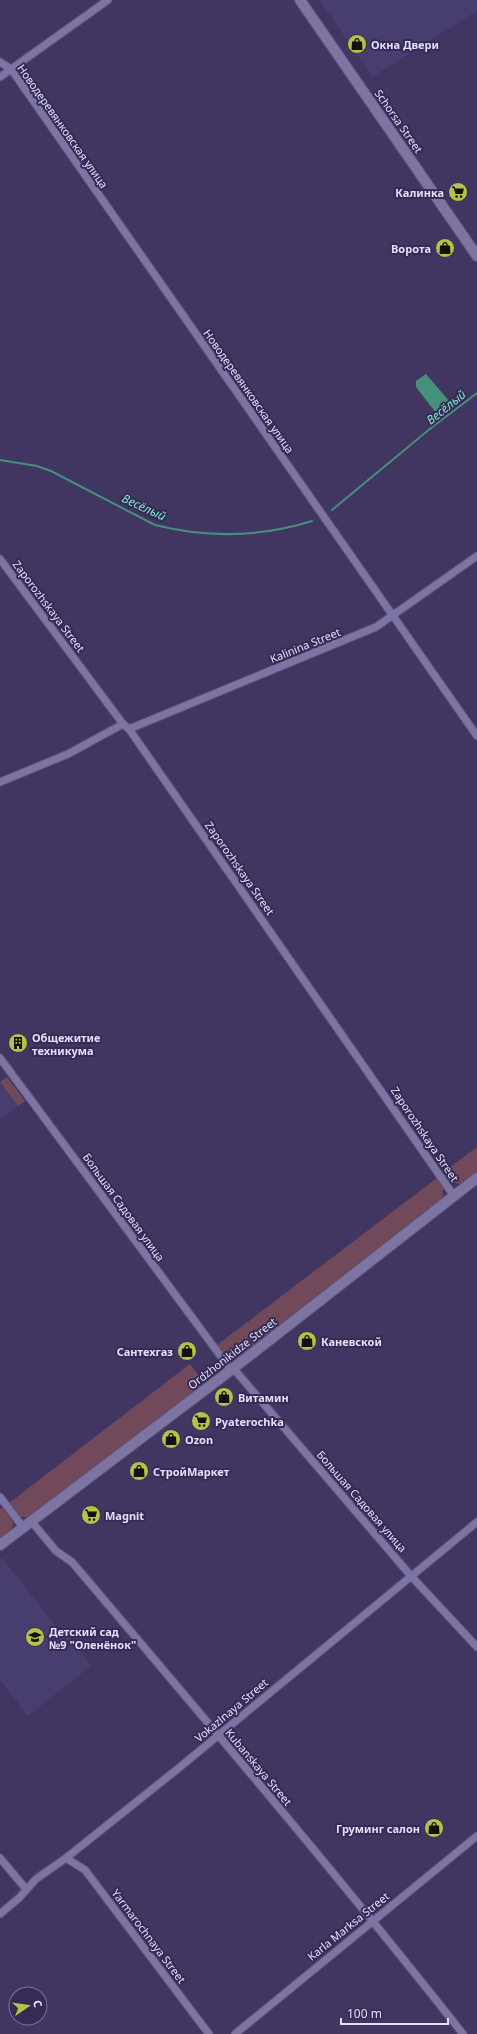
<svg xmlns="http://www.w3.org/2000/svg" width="477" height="2034" font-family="'Noto Sans',sans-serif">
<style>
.built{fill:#483d6f}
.green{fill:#72495a}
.water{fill:#44907b}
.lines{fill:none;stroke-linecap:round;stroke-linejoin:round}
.stream{stroke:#44907b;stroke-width:2}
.minor-casing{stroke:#5c5378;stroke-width:9}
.secondary-casing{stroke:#5c5378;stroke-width:12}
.minor{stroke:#7d74a4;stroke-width:7}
.secondary{stroke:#7d74a4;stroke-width:10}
.labels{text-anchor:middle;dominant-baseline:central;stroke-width:4;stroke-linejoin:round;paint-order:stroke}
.poi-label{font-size:11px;font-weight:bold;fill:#e3dffa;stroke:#362b56;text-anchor:start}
.street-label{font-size:11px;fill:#e3dffa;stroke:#362b56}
.water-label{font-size:12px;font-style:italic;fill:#7cebcb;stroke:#362b56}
</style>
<rect width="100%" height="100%" fill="#403661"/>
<!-- built -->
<g class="built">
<path d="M 320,0 L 477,0 L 477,11 L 372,77 Z"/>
<path d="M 0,1082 L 18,1106 L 0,1120 Z"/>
<path d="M 2,1558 L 59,1630 L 63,1627 L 91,1666 L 28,1716 L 0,1680 L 0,1559 Z"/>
</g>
<!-- green -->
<g class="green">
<path d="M 7,1077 L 25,1101 L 18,1106 L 0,1082 Z"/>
<path d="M 477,1147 L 477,1171 L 460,1184 L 450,1182 L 442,1173 Z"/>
<path d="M 437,1178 L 443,1187 L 443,1197 L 231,1363 L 217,1345 Z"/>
<path d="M 190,1364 L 204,1383 L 28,1517 L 19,1517 L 9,1503 Z"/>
<path d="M 2,1508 L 13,1522 C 13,1531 7,1534 0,1539 L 0,1509 Z"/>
</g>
<!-- water -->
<path class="water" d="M 426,374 L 450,402 L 449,407 L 439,414 L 436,413 L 416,387 L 416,381 Z"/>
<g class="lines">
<!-- stream -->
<g class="stream">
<path d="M 0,460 L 37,466 L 51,471 L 155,525 C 207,538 261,537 312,521"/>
<path d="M 332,510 L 431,428 L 477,393"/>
</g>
<defs>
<g id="minor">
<path d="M 0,62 L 11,69 L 477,736"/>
<path d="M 0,77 L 108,0"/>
<path d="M 0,559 L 123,724 L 129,729 L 454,1196"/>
<path d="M 129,729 L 376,627 L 477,556"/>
<path d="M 0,782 L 68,754 L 123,724"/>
<path d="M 0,1058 L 231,1370"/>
<path d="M 233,1368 L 411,1576 L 477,1647"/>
<path d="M 0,1497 L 23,1527"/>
<path d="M 31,1521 L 56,1551 L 72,1562 C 204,1718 336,1873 463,2034"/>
<path d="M 0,1858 L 26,1889"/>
<path d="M 66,1858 L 85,1870 L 209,2034"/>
<path d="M 0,1914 L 19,1898 L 36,1879 L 66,1858 L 180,1767 L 477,1522"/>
<path d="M 235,2034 L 477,1836"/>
</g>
<g id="secondary">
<path d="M 300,0 L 477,256"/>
<path d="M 0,1545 L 231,1370 L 477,1178"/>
</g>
</defs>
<!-- minor casing -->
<use href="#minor" class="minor-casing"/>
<!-- secondary casing -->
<use href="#secondary" class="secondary-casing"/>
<!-- minor -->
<use href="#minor" class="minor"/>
<!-- secondary -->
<use href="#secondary" class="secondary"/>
</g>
<!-- icons -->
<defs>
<symbol id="shop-disc" viewBox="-11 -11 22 22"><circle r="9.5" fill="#b8c147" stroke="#362b56"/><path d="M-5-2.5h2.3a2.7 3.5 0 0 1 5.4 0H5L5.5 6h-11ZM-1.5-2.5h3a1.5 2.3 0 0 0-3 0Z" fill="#111"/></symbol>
<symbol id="supermarket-disc" viewBox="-11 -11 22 22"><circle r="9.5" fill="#b8c147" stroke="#362b56"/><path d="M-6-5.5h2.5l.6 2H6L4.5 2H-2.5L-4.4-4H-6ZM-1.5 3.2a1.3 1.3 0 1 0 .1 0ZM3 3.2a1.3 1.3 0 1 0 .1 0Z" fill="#111"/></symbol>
<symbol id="building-disc" viewBox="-11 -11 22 22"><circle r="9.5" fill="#b8c147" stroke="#362b56"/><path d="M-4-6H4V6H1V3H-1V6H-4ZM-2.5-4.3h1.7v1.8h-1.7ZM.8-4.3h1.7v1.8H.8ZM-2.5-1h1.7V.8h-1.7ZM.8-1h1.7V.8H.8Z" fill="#111"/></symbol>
<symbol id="school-disc" viewBox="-11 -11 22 22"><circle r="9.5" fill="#b8c147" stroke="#362b56"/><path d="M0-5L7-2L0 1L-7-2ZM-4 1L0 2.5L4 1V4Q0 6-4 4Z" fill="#111"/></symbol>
</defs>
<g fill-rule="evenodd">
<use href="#shop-disc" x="346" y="33" width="22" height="22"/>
<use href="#supermarket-disc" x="447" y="181" width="22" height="22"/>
<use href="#shop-disc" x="434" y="237" width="22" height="22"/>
<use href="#building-disc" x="7" y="1032" width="22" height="22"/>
<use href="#shop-disc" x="296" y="1330" width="22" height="22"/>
<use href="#shop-disc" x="176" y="1340" width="22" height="22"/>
<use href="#shop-disc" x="213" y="1386" width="22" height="22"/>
<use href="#supermarket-disc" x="190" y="1410" width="22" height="22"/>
<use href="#shop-disc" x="160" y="1428" width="22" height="22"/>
<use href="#shop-disc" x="128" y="1460" width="22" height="22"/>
<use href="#supermarket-disc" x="80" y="1504" width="22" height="22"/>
<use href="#school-disc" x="24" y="1626" width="22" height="22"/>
<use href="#shop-disc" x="423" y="1817" width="22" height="22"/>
</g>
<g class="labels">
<!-- poi labels -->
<g class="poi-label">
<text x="371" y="44">Окна Двери</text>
<text x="444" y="192" text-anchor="end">Калинка</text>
<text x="431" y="248" text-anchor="end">Ворота</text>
<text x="32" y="1037">Общежитие<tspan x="32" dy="13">техникума</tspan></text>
<text x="321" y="1341">Каневской</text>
<text x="173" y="1351" text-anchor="end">Сантехгаз</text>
<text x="238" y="1397">Витамин</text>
<text x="215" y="1421">Pyaterochka</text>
<text x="185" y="1439">Ozon</text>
<text x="153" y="1471">СтройМаркет</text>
<text x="105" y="1515">Magnit</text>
<text x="49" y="1631">Детский сад<tspan x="49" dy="13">№9 "Оленёнок"</tspan></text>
<text x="420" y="1828" text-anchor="end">Груминг салон</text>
</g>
<!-- street labels -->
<g class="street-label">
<text transform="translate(399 121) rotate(55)">Schorsa Street</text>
<text transform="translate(63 126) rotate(55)">Новодеревянковская улица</text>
<text transform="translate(249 391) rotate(55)">Новодеревянковская улица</text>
<text transform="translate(49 606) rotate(53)">Zaporozhskaya Street</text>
<text transform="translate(305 645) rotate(-22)">Kalinina Street</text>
<text transform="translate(240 868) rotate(55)">Zaporozhskaya Street</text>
<text transform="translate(425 1134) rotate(56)">Zaporozhskaya Street</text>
<text transform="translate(124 1207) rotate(54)">Большая Садовая улица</text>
<text transform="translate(232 1353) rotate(-38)">Ordzhonikidze Street</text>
<text transform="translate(362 1501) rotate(49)">Большая Садовая улица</text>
<text transform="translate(231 1710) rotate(-40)">Vokazlnaya Street</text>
<text transform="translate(259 1767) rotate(50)">Kubanskaya Street</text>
<text transform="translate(348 1926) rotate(-39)">Karla Marksa Street</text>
<text transform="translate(149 1936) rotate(53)">Yarmarochnaya Street</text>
</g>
<!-- water labels -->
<g class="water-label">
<text transform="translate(446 407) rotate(-39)">Весёлый</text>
<text transform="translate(144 507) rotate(25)">Весёлый</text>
</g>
</g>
<!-- north arrow -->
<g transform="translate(28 2006) rotate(77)"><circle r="19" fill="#362b56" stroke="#7b7398"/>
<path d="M0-3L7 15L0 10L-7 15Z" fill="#b8c147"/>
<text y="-6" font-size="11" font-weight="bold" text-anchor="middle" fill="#e3dffa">С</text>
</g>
<!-- scale -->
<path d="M341 2018v6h107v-6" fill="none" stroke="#e3dffa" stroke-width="2"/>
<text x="347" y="2018" font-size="12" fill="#e3dffa" stroke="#362b56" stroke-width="3" paint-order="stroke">100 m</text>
</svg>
